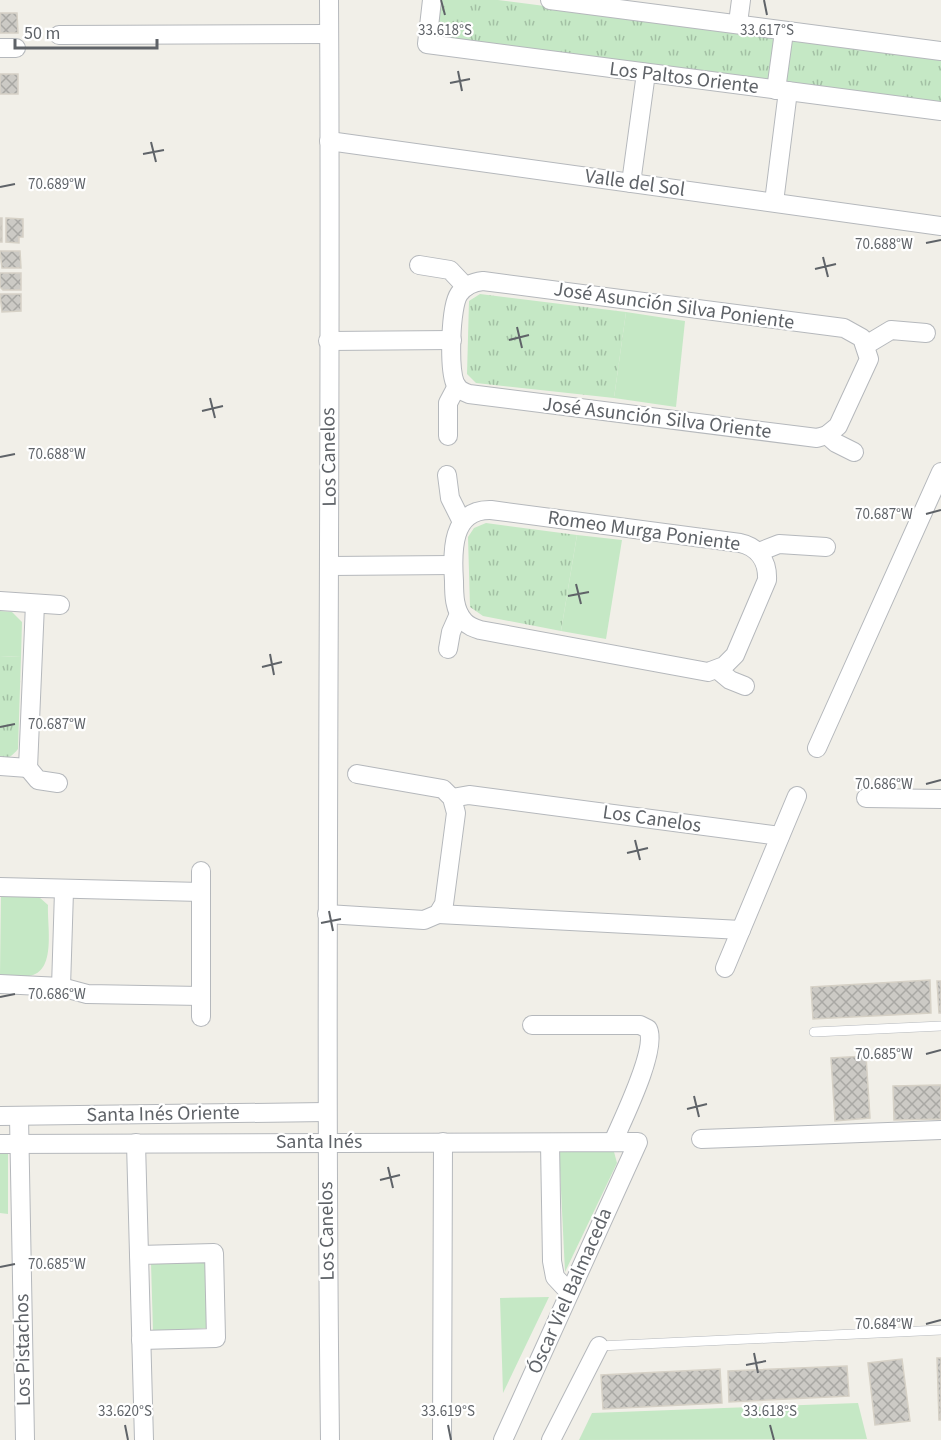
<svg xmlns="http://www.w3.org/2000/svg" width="941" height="1440" font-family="'Source Sans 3',sans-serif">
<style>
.grass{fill:#c5e8c5}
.park{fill:url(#park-tufts)}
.building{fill:url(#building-cross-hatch);stroke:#d6d1c6;stroke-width:1.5}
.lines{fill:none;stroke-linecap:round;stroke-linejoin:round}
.service-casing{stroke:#b5b8bc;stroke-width:10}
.minor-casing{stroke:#b5b8bc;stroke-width:20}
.service{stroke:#fff;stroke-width:9}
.minor{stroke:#fff;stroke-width:18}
.ticks{fill:none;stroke:#5f6368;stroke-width:2}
.labels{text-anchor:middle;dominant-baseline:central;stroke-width:4.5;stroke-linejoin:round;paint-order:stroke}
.street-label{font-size:20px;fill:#5f6368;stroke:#fff}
.ticks-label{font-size:15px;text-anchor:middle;fill:#5f6368;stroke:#fff;stroke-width:4.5;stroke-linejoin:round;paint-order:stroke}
</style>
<defs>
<pattern id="park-tufts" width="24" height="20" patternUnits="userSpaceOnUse" patternTransform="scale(1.5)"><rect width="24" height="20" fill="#c5e8c5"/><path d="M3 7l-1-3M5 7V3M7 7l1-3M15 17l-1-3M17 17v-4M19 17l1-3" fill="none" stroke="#a3c0a4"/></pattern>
<pattern id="building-cross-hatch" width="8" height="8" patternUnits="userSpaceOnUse" patternTransform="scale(1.5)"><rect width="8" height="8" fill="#cccac5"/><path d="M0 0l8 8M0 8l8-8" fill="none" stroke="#a9a8a4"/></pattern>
</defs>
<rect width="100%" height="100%" fill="#f1efe8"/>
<!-- grass -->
<g class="grass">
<path d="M 626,312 L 685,321 L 676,407 L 614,398 Z"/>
<path d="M 577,535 L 622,540 L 606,639 L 561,631 Z"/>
<path d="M 0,611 L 12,612 L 22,622 L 21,657 L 0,656 Z"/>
<path d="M 1,891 L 39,897 L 48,905 C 47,926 57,972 29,976 C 20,977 9,975 0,975 Z"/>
<path d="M 613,1148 L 617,1163 L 565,1272 L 559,1149 Z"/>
<path d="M 0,1153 L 8,1153 L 8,1214 L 0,1213 Z"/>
<path d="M 208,1262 L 210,1328 L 153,1331 L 151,1263 Z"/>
<path d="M 549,1297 L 503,1393 L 500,1298 Z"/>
<path d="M 858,1403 L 867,1439 L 579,1440 L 592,1413 Z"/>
</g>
<!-- park -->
<g class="park">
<path d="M 437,0 L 498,0 L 941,57 L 941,103 L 439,40 L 433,26 Z"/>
<path d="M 480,294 L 626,312 L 614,398 L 476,383 L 467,374 L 469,301 Z"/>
<path d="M 486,523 L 577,535 L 561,631 L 483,616 L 470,607 L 468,537 L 474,528 Z"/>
<path d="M 0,656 L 21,657 L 18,749 C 13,755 9,759 0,759 Z"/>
</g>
<!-- building -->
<g class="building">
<path d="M 0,13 L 17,13 L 18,33 L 0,33 Z"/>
<rect x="0" y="74" width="18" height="20"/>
<rect x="0" y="218" width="2" height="24"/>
<path d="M 6,218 L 23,219 L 23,237 L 19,237 L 19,243 L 6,242 Z"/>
<path d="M 0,251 L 20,251 L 21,268 L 2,268 Z"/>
<path d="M 0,273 L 21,273 L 21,290 L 3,290 L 0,287 Z"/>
<path d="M 0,294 L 21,294 L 21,311 L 2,312 Z"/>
<path d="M 930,980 L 931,1013 L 813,1019 L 811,987 Z"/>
<path d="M 937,981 L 941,981 L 941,1013 L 939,1013 Z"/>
<path d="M 866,1056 L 870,1118 L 835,1121 L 831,1058 Z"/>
<path d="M 941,1085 L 941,1119 L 894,1120 L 893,1086 Z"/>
<path d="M 937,1358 L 941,1358 L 941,1420 L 939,1420 Z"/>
<path d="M 902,1359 L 910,1421 L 875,1425 L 868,1363 Z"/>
<path d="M 847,1366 L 849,1396 L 729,1402 L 728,1371 Z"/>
<path d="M 720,1369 L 722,1403 L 603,1409 L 601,1375 Z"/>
</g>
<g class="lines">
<defs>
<g id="service">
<path d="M 814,1032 L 941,1026"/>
<path d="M 599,1346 L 941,1330"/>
</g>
<g id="minor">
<path d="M 329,0 C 332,480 324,960 330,1440"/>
<path d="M 432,0 L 427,44 L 941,111"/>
<path d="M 550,0 L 941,51"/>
<path d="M 738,23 L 741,0"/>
<path d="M 59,35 L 329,34"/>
<path d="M 0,48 L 16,48"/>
<path d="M 776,90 L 784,32"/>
<path d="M 329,141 L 941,226"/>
<path d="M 631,183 L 646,73"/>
<path d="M 774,202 L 788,91"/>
<path d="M 419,265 L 450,270 L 466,287"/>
<path d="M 483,281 L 844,328 L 862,338 L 869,359 L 838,426 L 827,435 L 817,438 L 469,394 C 463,392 457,389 455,383 C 449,368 450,307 459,294 C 465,285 474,282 483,281 Z"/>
<path d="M 328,341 L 452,340"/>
<path d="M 866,345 L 891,330 L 926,333"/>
<path d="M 827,435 L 836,443 L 854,452"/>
<path d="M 448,436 L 448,403 L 457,386"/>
<path d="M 447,475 L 450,498 L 462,522"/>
<path d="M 491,510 L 740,543 C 758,547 768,561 767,580 L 735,655 L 724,666 L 708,672 L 480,630 C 474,628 468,626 464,621 C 454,610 454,594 454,581 C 452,552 451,509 491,510 Z"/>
<path d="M 759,552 L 779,544 L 826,547"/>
<path d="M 330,566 L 453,565"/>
<path d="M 0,601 L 60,605"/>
<path d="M 448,649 L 451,632 L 459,614"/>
<path d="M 718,670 L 730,680 L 745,686"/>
<path d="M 817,748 L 941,472"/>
<path d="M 0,766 L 28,768"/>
<path d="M 28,768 L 35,604"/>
<path d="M 28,768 L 38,780 L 58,783"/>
<path d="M 452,798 L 469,795 L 780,836"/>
<path d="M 866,798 L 941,799"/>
<path d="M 201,871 L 201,1017"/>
<path d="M 0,887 L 201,892"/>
<path d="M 327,914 L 424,920 L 438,914 L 444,904 L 456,813 L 452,798 L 443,789 L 357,774"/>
<path d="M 438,914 L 741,930"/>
<path d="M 725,968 L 797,796"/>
<path d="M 0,984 L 61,987 L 87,994 L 201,996"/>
<path d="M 61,987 L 64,891"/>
<path d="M 532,1025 L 640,1025 L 648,1029 C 658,1049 622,1121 613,1142"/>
<path d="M 0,1116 L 326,1112"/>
<path d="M 19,1117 L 25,1440"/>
<path d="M 701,1139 L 941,1130"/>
<path d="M 136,1143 L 144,1440"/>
<path d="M 550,1143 L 552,1261 L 555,1277 L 569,1292"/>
<path d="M 0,1144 L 638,1142 L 503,1440"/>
<path d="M 139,1255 L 214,1253 L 216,1338 L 141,1340"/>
<path d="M 442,1440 L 443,1142"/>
<path d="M 551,1440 L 599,1346"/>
</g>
</defs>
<!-- service casing -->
<use href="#service" class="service-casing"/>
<!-- minor casing -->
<use href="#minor" class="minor-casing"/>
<!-- service -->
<use href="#service" class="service"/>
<!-- minor -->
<use href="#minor" class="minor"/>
</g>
<!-- ticks -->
<path class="ticks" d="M 441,0 L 445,15M 764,0 L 767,15M 458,71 L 462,91M 450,83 L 470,79M 151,142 L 156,162M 143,154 L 164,150M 0,187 L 15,184M 926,243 L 941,240M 823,257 L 828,277M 815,269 L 836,264M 517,327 L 522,348M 509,340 L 529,335M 210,398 L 215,418M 202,411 L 223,406M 0,457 L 15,454M 926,514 L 941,510M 576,584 L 581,604M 568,596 L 589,592M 270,654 L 274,675M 262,667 L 282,662M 0,727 L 15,724M 926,784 L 941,780M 635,840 L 640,860M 627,853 L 648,848M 329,911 L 333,931M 321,923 L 341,919M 0,997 L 15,994M 926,1054 L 941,1050M 694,1096 L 699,1117M 687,1109 L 707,1104M 388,1167 L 393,1188M 380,1180 L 400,1175M 0,1267 L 15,1264M 926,1324 L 941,1320M 754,1353 L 758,1373M 746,1365 L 766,1361M 125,1425 L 128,1440M 448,1425 L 451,1440M 770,1425 L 774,1440"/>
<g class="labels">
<!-- street labels -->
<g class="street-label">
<text transform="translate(684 78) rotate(7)">Los Paltos Oriente</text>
<text transform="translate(635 183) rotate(8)">Valle del Sol</text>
<text transform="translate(674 306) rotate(8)">José Asunción Silva Poniente</text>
<text transform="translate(657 418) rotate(7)">José Asunción Silva Oriente</text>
<text transform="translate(329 457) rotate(-91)">Los Canelos</text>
<text transform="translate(644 531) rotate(8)">Romeo Murga Poniente</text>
<text transform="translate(652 819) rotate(8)">Los Canelos</text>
<text transform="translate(163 1114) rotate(-1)">Santa Inés Oriente</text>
<text x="319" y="1142">Santa Inés</text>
<text transform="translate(327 1231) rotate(-91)">Los Canelos</text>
<text transform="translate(570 1291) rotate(-66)">Óscar Viel Balmaceda</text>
<text transform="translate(23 1350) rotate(-91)">Los Pistachos</text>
</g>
</g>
<g class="ticks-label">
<text x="445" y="35">33.618°S</text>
<text x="767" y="35">33.617°S</text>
<text x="57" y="189">70.689°W</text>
<text x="884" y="249">70.688°W</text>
<text x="57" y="459">70.688°W</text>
<text x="884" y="519">70.687°W</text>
<text x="57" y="729">70.687°W</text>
<text x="884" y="789">70.686°W</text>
<text x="57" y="999">70.686°W</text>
<text x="884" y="1059">70.685°W</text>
<text x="57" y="1269">70.685°W</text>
<text x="884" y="1329">70.684°W</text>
<text x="125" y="1416">33.620°S</text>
<text x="448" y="1416">33.619°S</text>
<text x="770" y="1416">33.618°S</text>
</g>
<!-- scale -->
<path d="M15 39v9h142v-9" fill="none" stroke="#5f6368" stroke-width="3"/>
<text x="24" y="39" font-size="18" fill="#5f6368" stroke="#ffffff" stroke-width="4.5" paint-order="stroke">50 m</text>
</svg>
